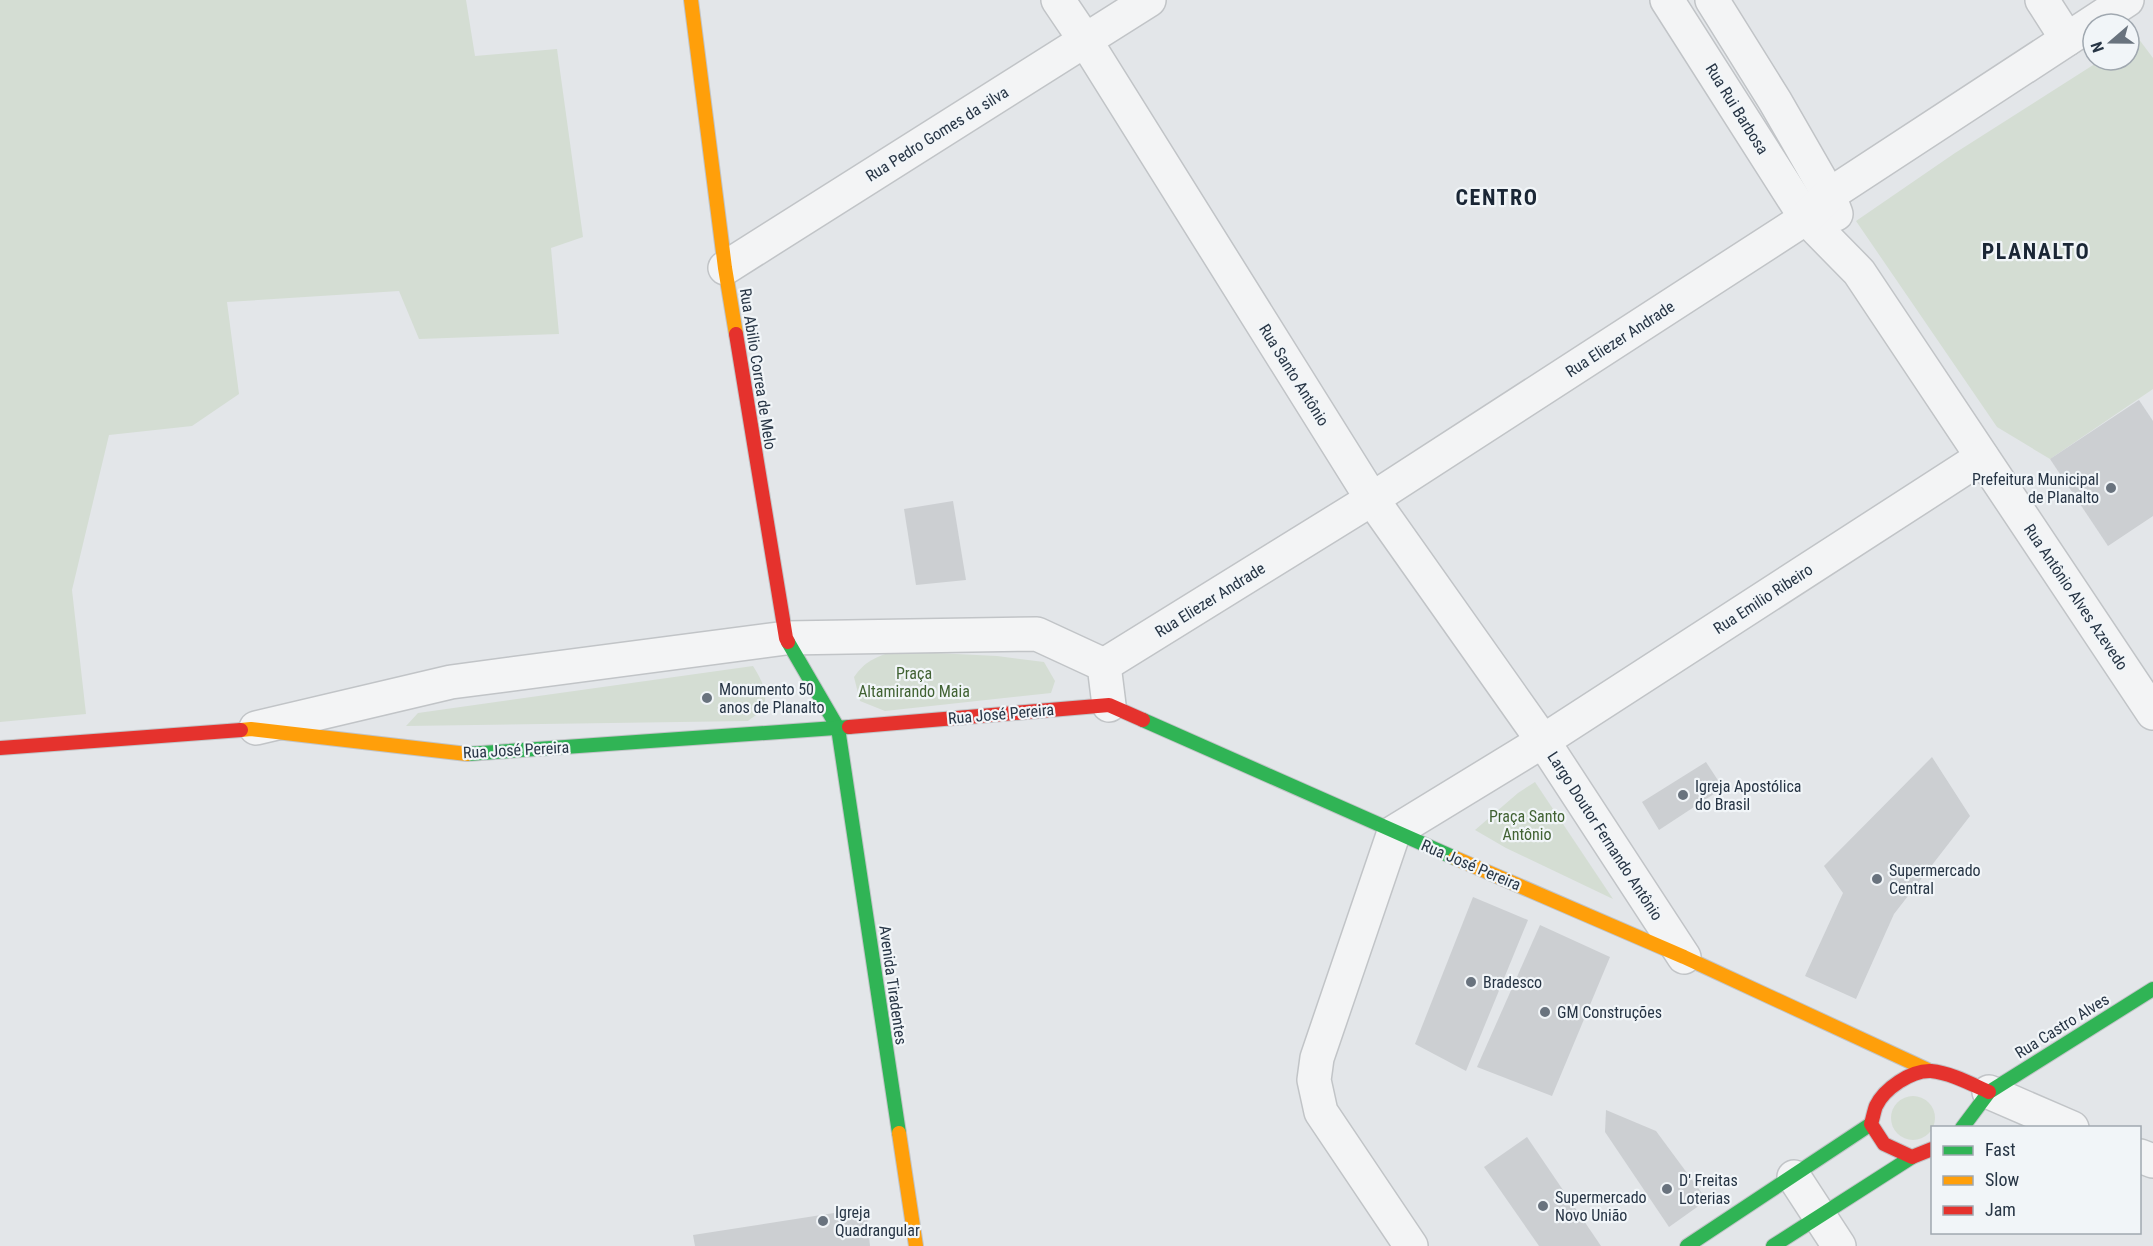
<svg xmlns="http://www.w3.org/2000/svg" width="2153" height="1246" font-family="'Roboto Condensed',sans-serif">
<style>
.green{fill:#d4ddd3}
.building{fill:#cccfd2}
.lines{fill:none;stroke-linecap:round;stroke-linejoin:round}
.street-casing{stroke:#c1c4c7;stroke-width:36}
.fast-casing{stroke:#c1c4c7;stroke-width:16}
.slow-casing{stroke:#c1c4c7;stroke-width:16}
.jam-casing{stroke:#c1c4c7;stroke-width:16}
.street{stroke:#f3f4f5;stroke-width:33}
.fast{stroke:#30b455;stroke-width:14}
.slow{stroke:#ff9f0a;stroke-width:14}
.jam{stroke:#e5322d;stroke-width:14}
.poi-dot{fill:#69737e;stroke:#f1f5f8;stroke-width:2}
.labels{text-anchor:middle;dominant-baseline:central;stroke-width:4.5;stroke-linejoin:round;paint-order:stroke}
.street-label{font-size:16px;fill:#273545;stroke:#f1f5f8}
.poi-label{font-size:16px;fill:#273545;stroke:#f1f5f8;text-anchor:start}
.park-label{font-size:16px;fill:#416233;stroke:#f1f5f8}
.district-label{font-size:22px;font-weight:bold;letter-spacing:1.5px;fill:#1a2635;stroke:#f1f5f8}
</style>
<rect width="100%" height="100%" fill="#e3e6e9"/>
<!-- green -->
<g class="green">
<path d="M 0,0 L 466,0 L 475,56 L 557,49 L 583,237 L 551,248 L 559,334 L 419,339 L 399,291 L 227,302 L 239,394 L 192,426 L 109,435 L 72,590 L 86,714 L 0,722 Z"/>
<path d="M 2138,38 L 2153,58 L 2153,389 L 2050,459 L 1997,427 L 1856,221 L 1955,153 L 2101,60 L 2129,60 L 2129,43 Z"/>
<path d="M 894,651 L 997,656 L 1044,662 L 1055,681 L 1051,693 L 885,711 L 860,701 L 854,677 C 865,661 876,657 894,651 Z"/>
<path d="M 753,666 C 761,679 772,697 760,712 C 757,715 751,718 748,721 L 406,726 L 418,713 Z"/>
<path d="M 1535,782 L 1613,899 L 1506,848 L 1475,830 L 1518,793 Z"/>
<circle cx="1913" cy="1118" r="22"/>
</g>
<!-- building -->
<g class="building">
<path d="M 2139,400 L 2153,421 L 2153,516 L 2108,546 L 2050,459 Z"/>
<path d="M 953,501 L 966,580 L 916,585 L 904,509 Z"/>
<path d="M 1932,757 L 1970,816 L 1894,914 L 1856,999 L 1805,976 L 1843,893 L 1824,866 Z"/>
<path d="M 1706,762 L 1723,788 L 1659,830 L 1642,802 Z"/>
<path d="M 1473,897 L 1528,920 L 1466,1071 L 1415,1044 Z"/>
<path d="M 1540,925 L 1610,957 L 1552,1096 L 1477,1067 Z"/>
<path d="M 1606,1110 L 1656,1131 L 1707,1200 L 1669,1227 L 1605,1132 Z"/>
<path d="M 1527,1137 L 1601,1246 L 1539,1246 L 1484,1167 Z"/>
<path d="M 866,1208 L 870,1246 L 695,1246 L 693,1235 Z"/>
</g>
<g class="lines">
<defs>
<g id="street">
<path d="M 1058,0 L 1085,40 L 1372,499 L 1543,741 L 1684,957"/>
<path d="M 1667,0 L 1806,218 L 1859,272 L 2153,713"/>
<path d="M 1712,0 L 1775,101 L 1829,195 L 1836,214"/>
<path d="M 2042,0 L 2067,39"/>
<path d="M 725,268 L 1149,0"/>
<path d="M 1104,665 L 1372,499 L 1806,218 L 1829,195 L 2127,0"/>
<path d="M 256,728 L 451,682 L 786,638 L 1037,634 L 1104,665 L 1109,705"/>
<path d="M 1989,1092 L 2072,1128"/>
<path d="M 2140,1156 L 2153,1161"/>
<path d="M 1794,1177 L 1839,1246"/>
<path d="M 1411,1246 L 1321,1112 L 1314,1080 L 1317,1058 L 1394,832 L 1543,741 L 1982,457"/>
</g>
<g id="fast">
<path d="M 788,642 L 838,728 L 899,1133"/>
<path d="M 1143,720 L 1455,858"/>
<path d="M 467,754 L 849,727"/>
<path d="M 1962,1128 L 1989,1092 L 2153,989"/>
<path d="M 1687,1246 L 1871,1124"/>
<path d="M 1773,1246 L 1912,1157"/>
</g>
<g id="slow">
<path d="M 691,0 L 725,268 L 736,334"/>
<path d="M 241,730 L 251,729 L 467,754"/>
<path d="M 1455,858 L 1684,957 L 1928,1070"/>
<path d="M 899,1133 L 916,1246"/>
</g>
<g id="jam">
<path d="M 736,334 L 786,638 L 788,642"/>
<path d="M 849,727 L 1109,705 L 1143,720"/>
<path d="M 0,748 L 241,730"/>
<path d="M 1932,1149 L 1912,1157 L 1884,1144 L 1871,1124 C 1873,1118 1874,1111 1876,1106 C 1884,1089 1911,1070 1931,1071 C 1951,1073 1971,1084 1989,1092"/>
</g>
</defs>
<!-- street casing -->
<use href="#street" class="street-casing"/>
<!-- fast casing -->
<use href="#fast" class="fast-casing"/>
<!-- slow casing -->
<use href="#slow" class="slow-casing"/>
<!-- jam casing -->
<use href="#jam" class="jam-casing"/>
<!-- street -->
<use href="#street" class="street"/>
<!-- fast -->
<use href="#fast" class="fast"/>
<!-- slow -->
<use href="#slow" class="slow"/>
<!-- jam -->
<use href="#jam" class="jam"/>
</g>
<!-- markers -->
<g class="poi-dot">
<circle cx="2111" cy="488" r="6"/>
<circle cx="707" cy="698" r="6"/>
<circle cx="1683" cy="795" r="6"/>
<circle cx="1877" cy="879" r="6"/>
<circle cx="1471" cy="982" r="6"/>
<circle cx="1545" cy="1012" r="6"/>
<circle cx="1667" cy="1189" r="6"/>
<circle cx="1543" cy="1206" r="6"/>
<circle cx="823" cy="1221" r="6"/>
</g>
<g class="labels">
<!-- street labels -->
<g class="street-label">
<text transform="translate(1737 109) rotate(58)">Rua Rui Barbosa</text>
<text transform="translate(937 134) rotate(-32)">Rua Pedro Gomes da silva</text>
<text transform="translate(1620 339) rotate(-33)">Rua Eliezer Andrade</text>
<text transform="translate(758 369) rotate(81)">Rua Abilio Correa de Melo</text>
<text transform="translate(1294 375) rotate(58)">Rua Santo Antônio</text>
<text transform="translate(2076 597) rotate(56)">Rua Antônio Alves Azevedo</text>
<text transform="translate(1763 599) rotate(-33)">Rua Emilio Ribeiro</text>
<text transform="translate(1210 600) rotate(-32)">Rua Eliezer Andrade</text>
<text transform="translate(1001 714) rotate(-5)">Rua José Pereira</text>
<text transform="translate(516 750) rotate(-3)">Rua José Pereira</text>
<text transform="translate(1605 836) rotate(57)">Largo Doutor Fernando Antônio</text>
<text transform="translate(1471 865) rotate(23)">Rua José Pereira</text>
<text transform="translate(893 985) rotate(82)">Avenida Tiradentes</text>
<text transform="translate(2062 1026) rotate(-32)">Rua Castro Alves</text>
</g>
<!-- poi labels -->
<g class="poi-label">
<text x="2099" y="479" text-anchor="end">Prefeitura Municipal<tspan x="2099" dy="18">de Planalto</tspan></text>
<text x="719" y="689">Monumento 50<tspan x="719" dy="18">anos de Planalto</tspan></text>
<text x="1695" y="786">Igreja Apostólica<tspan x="1695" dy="18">do Brasil</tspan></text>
<text x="1889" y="870">Supermercado<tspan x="1889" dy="18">Central</tspan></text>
<text x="1483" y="982">Bradesco</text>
<text x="1557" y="1012">GM Construções</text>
<text x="1679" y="1180">D' Freitas<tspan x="1679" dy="18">Loterias</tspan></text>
<text x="1555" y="1197">Supermercado<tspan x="1555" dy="18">Novo União</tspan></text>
<text x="835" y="1212">Igreja<tspan x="835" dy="18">Quadrangular</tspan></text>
</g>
<!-- park labels -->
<g class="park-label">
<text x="914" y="673">Praça<tspan x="914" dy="18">Altamirando Maia</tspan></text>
<text x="1527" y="816">Praça Santo<tspan x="1527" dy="18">Antônio</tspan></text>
</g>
<!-- district labels -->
<g class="district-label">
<text x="1497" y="197">CENTRO</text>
<text x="2036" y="251">PLANALTO</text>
</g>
</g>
<!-- legend -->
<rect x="1931" y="1126" width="210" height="108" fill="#f1f5f8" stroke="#a0a8b0" stroke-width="1.5"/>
<rect x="1943" y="1146" width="30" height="9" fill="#30b455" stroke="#a0a8b0" stroke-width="1.5"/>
<text x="1985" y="1156" font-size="18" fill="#273545">Fast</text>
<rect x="1943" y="1176" width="30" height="9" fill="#ff9f0a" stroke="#a0a8b0" stroke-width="1.5"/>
<text x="1985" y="1186" font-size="18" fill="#273545">Slow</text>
<rect x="1943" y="1206" width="30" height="9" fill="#e5322d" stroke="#a0a8b0" stroke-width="1.5"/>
<text x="1985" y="1216" font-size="18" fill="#273545">Jam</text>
<!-- north arrow -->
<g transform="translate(2111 42) rotate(250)"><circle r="28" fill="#f1f5f8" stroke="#a0a8b0" stroke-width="1.5"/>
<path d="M0-4.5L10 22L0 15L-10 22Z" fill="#69737e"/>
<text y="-9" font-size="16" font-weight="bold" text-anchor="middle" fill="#273545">N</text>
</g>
</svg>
